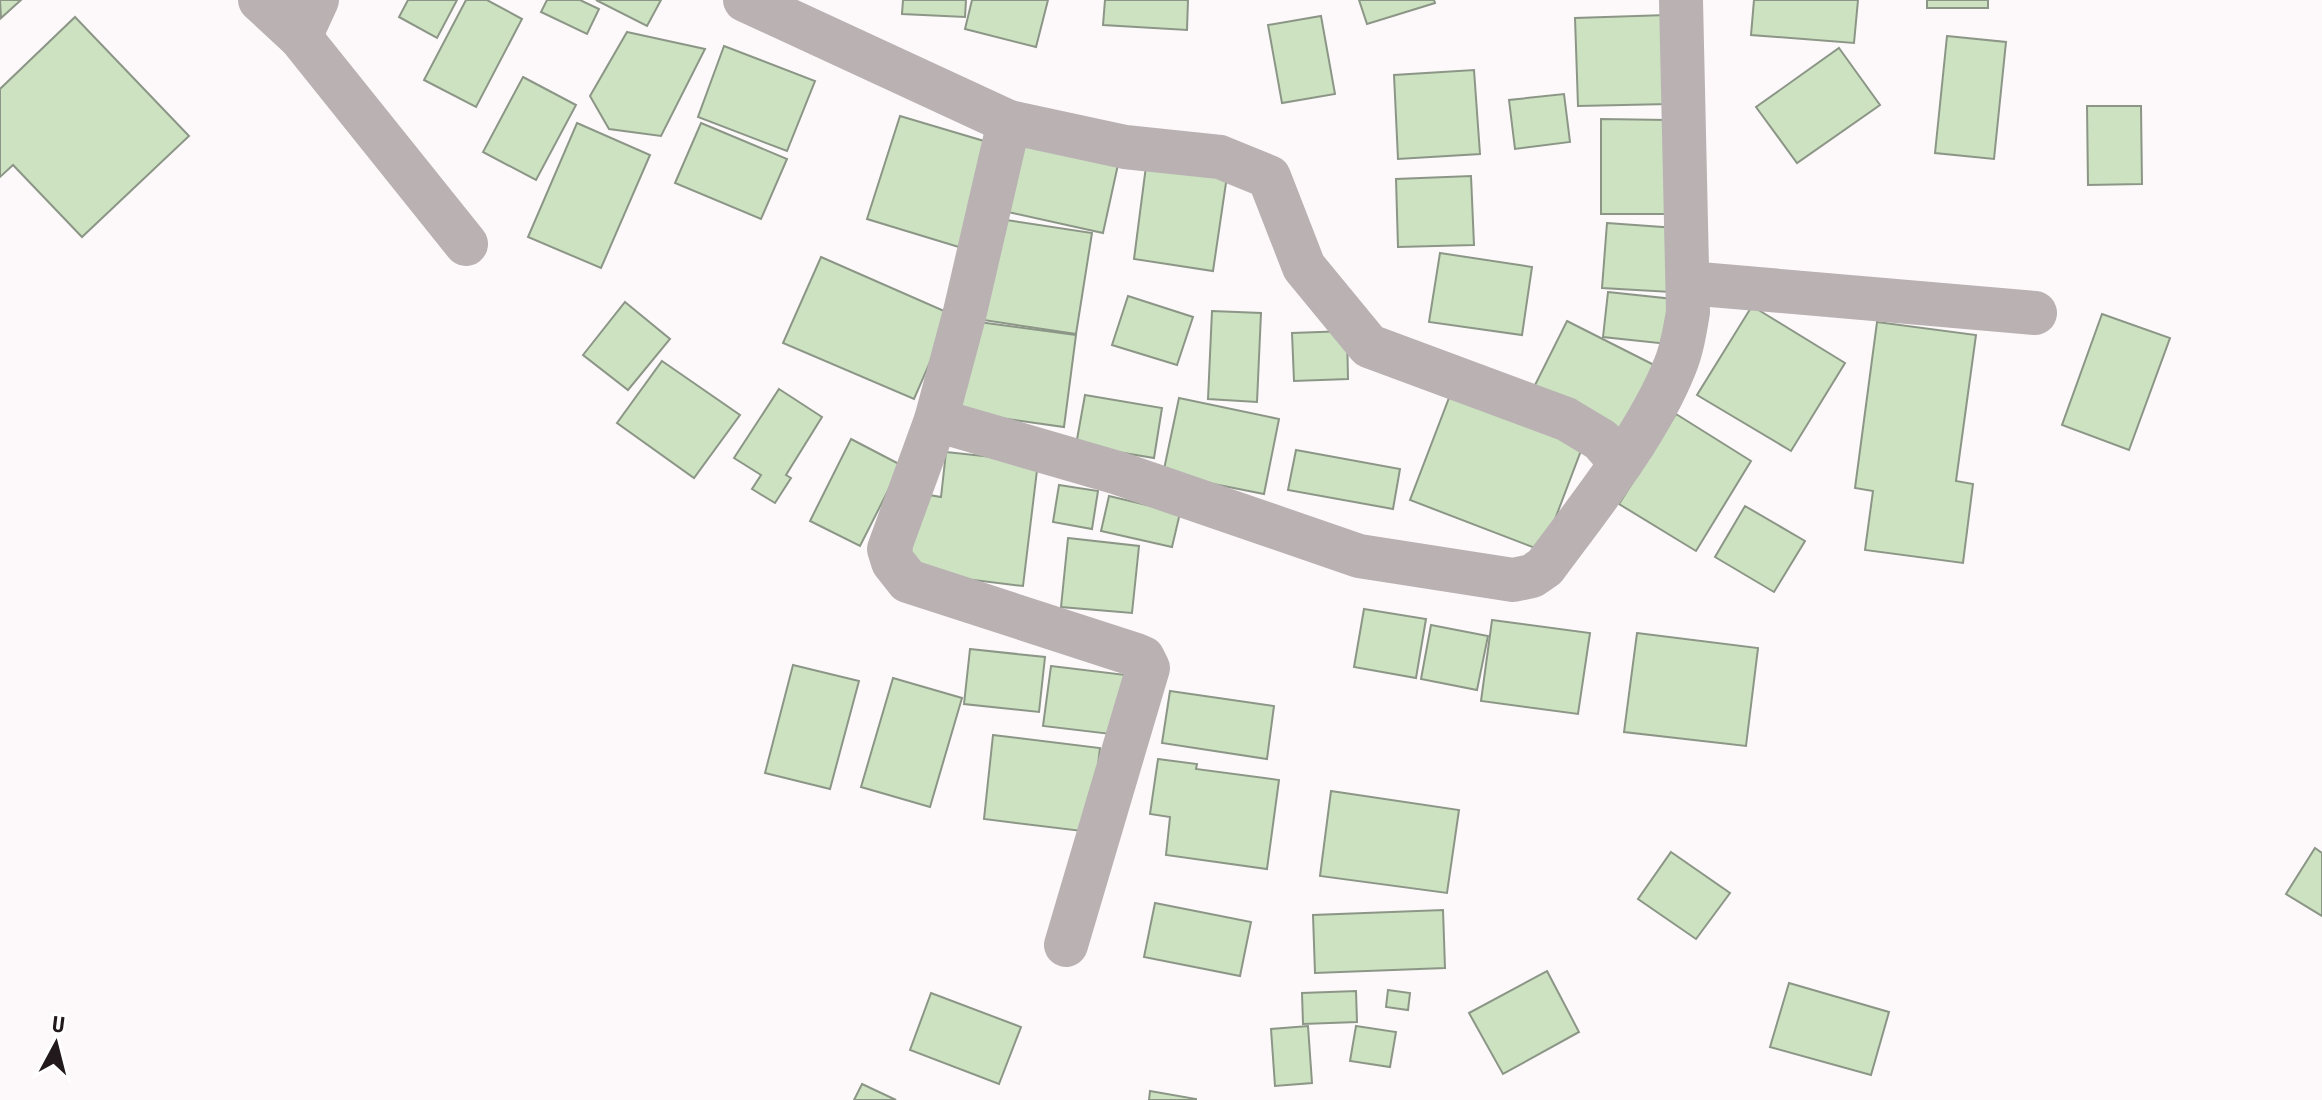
<svg xmlns="http://www.w3.org/2000/svg" width="2322" height="1100" font-family="'Roboto Condensed',sans-serif">
<style>
.building{fill:#cce2c1;stroke:#8c9687;stroke-width:2}
.lines{fill:none;stroke-linecap:round;stroke-linejoin:round}
.minor{stroke:#bab1b3;stroke-width:44}
</style>
<rect width="100%" height="100%" fill="#fdf9fa"/>
<!-- building -->
<g class="building">
<path d="M 0,0 L 21,0 L 1,18 Z"/>
<path d="M 408,0 L 457,0 L 437,38 L 399,17 Z"/>
<path d="M 466,0 L 487,0 L 522,19 L 476,107 L 424,80 Z"/>
<path d="M 547,0 L 580,0 L 599,9 L 587,34 L 541,12 Z"/>
<path d="M 596,0 L 661,0 L 647,26 Z"/>
<path d="M 903,0 L 966,0 L 965,17 L 902,14 Z"/>
<path d="M 972,0 L 1048,0 L 1036,47 L 965,29 Z"/>
<path d="M 1105,0 L 1188,0 L 1187,30 L 1103,25 Z"/>
<path d="M 1359,0 L 1434,0 L 1435,3 L 1367,24 Z"/>
<path d="M 1754,0 L 1858,0 L 1854,43 L 1751,35 Z"/>
<rect x="1927" y="0" width="61" height="8"/>
<path d="M 1667,15 L 1669,104 L 1578,106 L 1575,18 Z"/>
<path d="M 1321,16 L 1335,94 L 1282,103 L 1268,25 Z"/>
<path d="M 75,17 L 189,136 L 82,237 L 13,165 L 0,177 L 0,89 Z"/>
<path d="M 627,32 L 705,49 L 661,136 L 609,129 L 590,96 Z"/>
<path d="M 1947,36 L 2006,42 L 1994,159 L 1935,153 Z"/>
<path d="M 724,46 L 815,81 L 787,151 L 698,117 Z"/>
<path d="M 1839,48 L 1880,105 L 1797,163 L 1756,107 Z"/>
<path d="M 1474,70 L 1480,154 L 1398,159 L 1394,75 Z"/>
<path d="M 523,77 L 576,105 L 536,180 L 483,152 Z"/>
<path d="M 1564,94 L 1570,142 L 1515,149 L 1509,100 Z"/>
<path d="M 2087,106 L 2141,106 L 2142,184 L 2088,185 Z"/>
<path d="M 900,116 L 994,144 L 962,248 L 867,219 Z"/>
<path d="M 1601,119 L 1668,120 L 1669,214 L 1601,214 Z"/>
<path d="M 577,123 L 650,155 L 601,268 L 528,237 Z"/>
<path d="M 701,123 L 787,159 L 761,219 L 675,183 Z"/>
<path d="M 1024,139 L 1119,160 L 1103,233 L 1008,212 Z"/>
<path d="M 1146,166 L 1227,176 L 1213,271 L 1134,259 Z"/>
<path d="M 1471,176 L 1474,245 L 1398,247 L 1396,179 Z"/>
<path d="M 993,218 L 1092,233 L 1076,334 L 977,319 Z"/>
<path d="M 1607,223 L 1676,228 L 1671,292 L 1602,288 Z"/>
<path d="M 1440,253 L 1532,267 L 1522,335 L 1429,322 Z"/>
<path d="M 821,257 L 951,314 L 914,399 L 783,343 Z"/>
<path d="M 1608,292 L 1673,299 L 1668,344 L 1603,337 Z"/>
<path d="M 1128,296 L 1193,317 L 1177,365 L 1112,345 Z"/>
<path d="M 625,302 L 670,339 L 628,390 L 583,355 Z"/>
<path d="M 1752,306 L 1845,363 L 1791,451 L 1697,395 Z"/>
<path d="M 1212,311 L 1261,313 L 1257,402 L 1208,399 Z"/>
<path d="M 2102,314 L 2170,338 L 2129,450 L 2062,425 Z"/>
<path d="M 971,321 L 1076,335 L 1064,427 L 958,412 Z"/>
<path d="M 1567,321 L 1662,369 L 1625,441 L 1531,393 Z"/>
<path d="M 1877,322 L 1976,335 L 1956,481 L 1973,484 L 1963,563 L 1865,550 L 1873,491 L 1855,488 Z"/>
<path d="M 1347,331 L 1348,379 L 1294,381 L 1292,333 Z"/>
<path d="M 662,361 L 740,415 L 694,478 L 617,423 Z"/>
<path d="M 779,389 L 822,417 L 786,475 L 791,478 L 775,503 L 752,489 L 761,475 L 734,458 Z"/>
<path d="M 1452,390 L 1585,440 L 1543,551 L 1410,500 Z"/>
<path d="M 1085,395 L 1162,408 L 1154,458 L 1076,445 Z"/>
<path d="M 1179,398 L 1279,419 L 1264,494 L 1163,474 Z"/>
<path d="M 1676,414 L 1751,461 L 1696,551 L 1619,504 Z"/>
<path d="M 851,439 L 901,465 L 860,546 L 810,521 Z"/>
<path d="M 1296,450 L 1400,469 L 1393,509 L 1288,490 Z"/>
<path d="M 946,452 L 1038,462 L 1023,586 L 909,572 L 917,493 L 941,497 Z"/>
<path d="M 1059,485 L 1098,491 L 1092,529 L 1053,522 Z"/>
<path d="M 1109,496 L 1180,513 L 1172,547 L 1101,531 Z"/>
<path d="M 1745,506 L 1805,541 L 1774,592 L 1715,557 Z"/>
<path d="M 1068,538 L 1139,546 L 1132,613 L 1061,607 Z"/>
<path d="M 1364,609 L 1426,619 L 1416,678 L 1354,667 Z"/>
<path d="M 1492,620 L 1590,633 L 1578,714 L 1481,701 Z"/>
<path d="M 1431,625 L 1488,636 L 1477,690 L 1421,679 Z"/>
<path d="M 1637,633 L 1758,648 L 1746,746 L 1624,732 Z"/>
<path d="M 970,649 L 1045,657 L 1039,712 L 964,704 Z"/>
<path d="M 793,665 L 859,681 L 830,789 L 765,773 Z"/>
<path d="M 1051,666 L 1126,675 L 1119,735 L 1043,726 Z"/>
<path d="M 893,678 L 962,698 L 930,807 L 861,787 Z"/>
<path d="M 1170,691 L 1274,706 L 1267,759 L 1162,743 Z"/>
<path d="M 993,735 L 1100,748 L 1090,832 L 984,819 Z"/>
<path d="M 1158,759 L 1197,764 L 1196,769 L 1279,780 L 1267,869 L 1166,855 L 1170,817 L 1150,814 Z"/>
<path d="M 1331,791 L 1459,810 L 1447,893 L 1320,876 Z"/>
<path d="M 2315,848 L 2322,853 L 2322,916 L 2286,894 Z"/>
<path d="M 1671,852 L 1730,893 L 1696,939 L 1638,899 Z"/>
<path d="M 1155,903 L 1251,922 L 1240,976 L 1144,957 Z"/>
<path d="M 1443,910 L 1445,968 L 1315,973 L 1313,915 Z"/>
<path d="M 1547,971 L 1579,1032 L 1503,1074 L 1469,1013 Z"/>
<path d="M 1789,983 L 1889,1012 L 1871,1075 L 1770,1047 Z"/>
<path d="M 1388,990 L 1410,993 L 1408,1010 L 1386,1007 Z"/>
<path d="M 1356,991 L 1357,1022 L 1303,1024 L 1302,993 Z"/>
<path d="M 931,993 L 1021,1027 L 999,1084 L 910,1050 Z"/>
<path d="M 1308,1026 L 1312,1083 L 1275,1086 L 1271,1029 Z"/>
<path d="M 1356,1026 L 1396,1032 L 1390,1067 L 1350,1061 Z"/>
<path d="M 862,1084 L 896,1100 L 854,1100 Z"/>
<path d="M 1150,1091 L 1196,1099 L 1196,1100 L 1149,1100 Z"/>
</g>
<g class="lines">
<!-- minor -->
<g class="minor">
<path d="M 260,0 L 300,37 L 317,0"/>
<path d="M 745,0 L 1009,122 L 1125,147 L 1220,157 L 1269,177 L 1304,267 L 1369,346 L 1566,419 L 1601,440 L 1621,463"/>
<path d="M 300,37 L 466,244"/>
<path d="M 1009,122 L 965,312 L 936,420 L 889,549 L 893,562 L 908,581 L 1136,655 L 1143,658 L 1148,668 L 1066,945"/>
<path d="M 1688,283 L 2035,313"/>
<path d="M 936,420 L 1118,473 L 1359,556 L 1513,580 L 1532,576 L 1545,567 C 1590,506 1647,436 1675,366 C 1682,349 1685,330 1688,312 L 1681,0"/>
</g>
</g>
<!-- north arrow -->
<g transform="translate(56 1044) rotate(7)" stroke="#ffffff" stroke-width="6" paint-order="stroke">
<path d="M0-6L14 30L0 20L-14 30Z" fill="#21191c"/>
<text y="-12" font-size="22" font-weight="bold" text-anchor="middle" fill="#21191c">U</text>
</g>
</svg>
